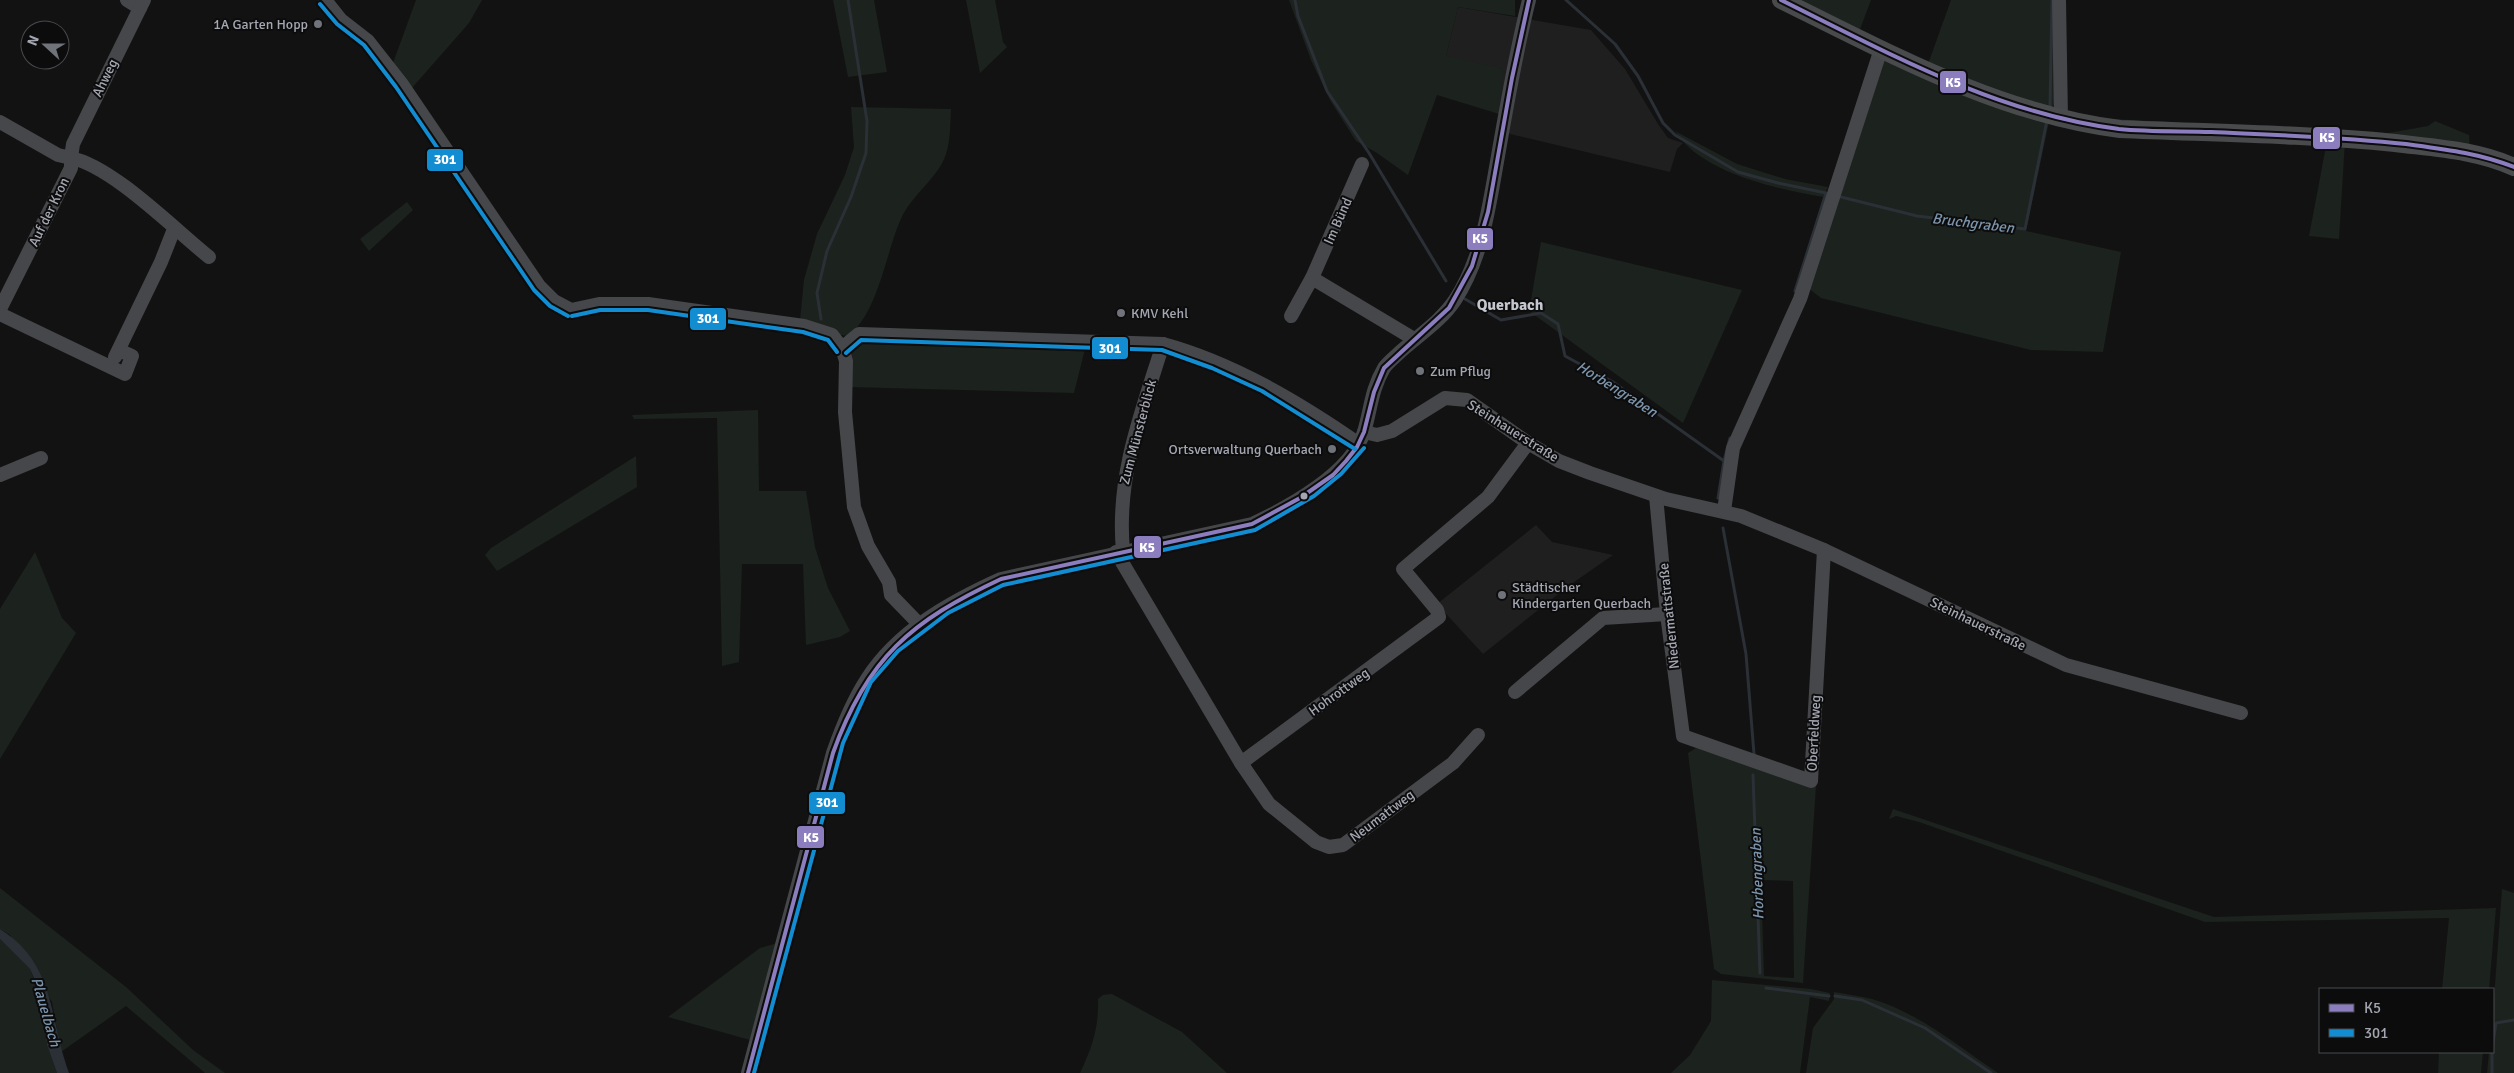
<svg xmlns="http://www.w3.org/2000/svg" width="2514" height="1073" font-family="Signika,sans-serif">
<style>
.built{fill:#1f1f20}
.green{fill:#1c221d;fill-rule:evenodd}
.water{fill:#2a3036}
.lines{fill:none;stroke-linecap:round;stroke-linejoin:round}
.stream{stroke:#2a3036;stroke-width:3}
.minor{stroke:#46474a;stroke-width:14}
.major{stroke:#494a4c;stroke-width:18}
.bus-1-casing{stroke:#0c0c0d;stroke-width:8}
.bus-2-casing{stroke:#0c0c0d;stroke-width:8}
.bus-1{stroke:#8b7dbe;stroke-width:4}
.bus-2{stroke:#138dd1;stroke-width:4}
.poi-dot{fill:#71737a;stroke:#0c0c0d;stroke-width:2}
.bus-dot{fill:#a4a7b2;stroke:#0c0c0d;stroke-width:2}
.labels{text-anchor:middle;dominant-baseline:central;stroke-width:4;stroke-linejoin:round;paint-order:stroke}
.poi-label{font-size:14px;fill:#a4a7b2;stroke:#0c0c0d;text-anchor:start}
.street-label{font-size:14px;fill:#a4a7b2;stroke:#0c0c0d}
.water-label{font-size:15px;font-style:italic;fill:#7c94ab;stroke:#0c0c0d}
.quarter-label{font-size:16px;font-weight:bold;fill:#c4c7cf;stroke:#0c0c0d}
.line-badge{stroke:#0c0c0d;stroke-width:2}
.badge-label{font-size:14px;text-anchor:middle;font-weight:bold;fill:#fff}
</style>
<rect width="100%" height="100%" fill="#121212"/>
<!-- built -->
<g class="built">
<path d="M 1458,7 L 1591,30 L 1625,69 L 1658,124 L 1668,138 L 1683,143 L 1677,149 L 1670,172 L 1510,134 L 1499,114 L 1446,56 Z"/>
<path d="M 1536,525 L 1552,542 L 1613,555 L 1567,587 L 1483,654 L 1437,604 Z"/>
</g>
<!-- green -->
<g class="green">
<path d="M 416,0 L 482,0 L 469,23 L 411,89 L 393,63 Z"/>
<path d="M 833,0 L 874,0 L 887,72 L 848,77 Z"/>
<path d="M 966,0 L 995,0 L 1003,42 L 1007,47 L 980,73 Z"/>
<path d="M 1289,0 L 1515,0 L 1515,16 L 1458,7 L 1446,56 L 1503,69 L 1499,114 L 1437,95 L 1408,175 L 1377,153 L 1356,141 L 1330,100 L 1311,60 Z"/>
<path d="M 1796,0 L 1871,0 L 1859,32 Z"/>
<path d="M 1951,0 L 2055,0 L 2057,95 L 2053,106 L 2045,109 L 1928,64 Z"/>
<path d="M 1887,59 L 2049,122 L 2026,231 L 2121,252 L 2103,352 L 2031,350 L 1821,298 L 1808,288 L 1882,62 Z"/>
<path d="M 851,107 L 951,109 C 950,127 951,149 941,165 C 929,185 909,199 900,221 C 885,256 879,309 849,336 L 840,335 L 800,320 L 804,280 L 817,234 L 845,175 L 854,147 Z"/>
<path d="M 2092,118 L 2388,133 L 2428,126 L 2435,121 L 2469,135 L 2470,149 L 2203,129 Z"/>
<path d="M 1675,131 L 1737,164 L 1785,179 L 1828,187 L 1823,197 C 1777,189 1701,173 1675,131 Z"/>
<path d="M 2327,141 L 2345,141 L 2339,239 L 2309,236 Z"/>
<path d="M 407,202 L 413,210 L 369,251 L 360,239 Z"/>
<path d="M 1541,242 L 1742,290 L 1683,423 L 1529,311 Z"/>
<path d="M 865,339 L 1086,345 L 1074,393 L 849,387 C 849,365 843,350 865,339 Z"/>
<path d="M 758,410 L 759,491 L 806,491 L 815,547 L 828,588 L 850,631 L 840,637 L 806,645 L 803,564 L 742,564 L 739,662 L 722,666 L 717,418 L 634,419 L 632,415 Z"/>
<path d="M 636,456 L 637,487 L 497,571 L 485,555 L 491,548 Z"/>
<path d="M 35,552 L 62,618 L 76,633 L 0,759 L 0,609 Z"/>
<path d="M 1696,748 L 1816,786 L 1803,983 L 1721,974 L 1714,969 L 1688,753 ZM 1761,880 L 1793,881 L 1794,978 L 1764,976 Z"/>
<path d="M 1893,809 L 2214,917 L 2496,908 L 2489,989 L 2442,989 L 2449,918 L 2205,922 L 1919,822 L 1896,816 L 1889,819 Z"/>
<path d="M 0,888 L 126,987 L 193,1050 L 225,1073 L 205,1073 L 126,1006 L 61,1052 L 52,1002 L 10,935 L 0,929 Z"/>
<path d="M 2502,889 L 2514,893 L 2514,1073 L 2487,1073 L 2489,1052 L 2493,1052 L 2493,1012 Z"/>
<path d="M 0,939 L 30,969 L 34,979 L 41,1007 L 47,1045 L 57,1073 L 0,1073 Z"/>
<path d="M 777,943 L 750,1040 L 668,1017 L 760,948 Z"/>
<path d="M 1712,980 L 1811,989 L 1830,993 L 1829,1001 L 1810,997 L 1800,1073 L 1671,1073 L 1690,1055 L 1711,1021 Z"/>
<path d="M 1834,992 C 1846,994 1860,996 1872,999 C 1919,1013 1958,1046 1998,1073 L 1806,1073 L 1813,1028 L 1834,999 Z"/>
<path d="M 1112,994 L 1182,1032 L 1227,1073 L 1080,1073 C 1092,1048 1099,1027 1098,999 L 1103,995 Z"/>
<path d="M 2439,1052 L 2483,1052 L 2481,1073 L 2438,1073 Z"/>
</g>
<!-- water -->
<path class="water" d="M 0,929 C 56,964 49,1019 69,1073 L 57,1073 L 47,1045 L 41,1007 L 34,978 L 30,969 L 0,939 Z"/>
<g class="lines">
<!-- stream -->
<g class="stream">
<path d="M 1295,0 L 1298,16 L 1327,91 L 1369,153 L 1446,281"/>
<path d="M 1566,0 L 1615,44 L 1638,76 L 1663,123 L 1675,135 L 1738,172 L 1778,183 L 1826,193 L 1795,291"/>
<path d="M 2050,107 L 2052,0"/>
<path d="M 1841,197 L 1917,216 L 2025,229 L 2047,120"/>
<path d="M 1465,299 L 1501,320 L 1541,313 L 1558,324 L 1565,356 L 1613,382 L 1724,461 L 1718,498"/>
<path d="M 821,319 L 817,293 L 827,251 L 851,197 L 866,153 L 867,121 L 848,0"/>
<path d="M 1724,461 L 1730,438"/>
<path d="M 1723,528 L 1746,654 L 1754,754"/>
<path d="M 1753,775 L 1760,973"/>
<path d="M 1766,988 L 1829,996"/>
<path d="M 1835,996 L 1862,1000 L 1925,1028 L 1991,1073"/>
<path d="M 2493,1043 L 2496,1023 L 2514,1020"/>
<path d="M 2492,1073 L 2492,1052"/>
</g>
<!-- minor -->
<g class="minor">
<path d="M 127,0 L 140,8"/>
<path d="M 325,0 L 341,20 L 368,41 L 401,83 L 539,286 L 554,301 L 571,310 L 599,304 L 648,304 L 804,326 L 832,335 L 842,348 L 846,361 L 845,412 L 854,507 L 868,546 L 889,582 L 891,595 L 919,624"/>
<path d="M 2059,0 L 2061,118"/>
<path d="M 0,122 L 58,155 L 71,158 L 73,144 L 144,0"/>
<path d="M 1362,164 L 1312,278 L 1414,339"/>
<path d="M 0,309 L 71,168 L 71,158 C 112,166 174,229 209,257"/>
<path d="M 0,314 L 125,374 L 132,356 L 119,350"/>
<path d="M 1291,316 L 1312,278"/>
<path d="M 842,348 L 859,334 L 1163,344 C 1233,363 1300,403 1359,444"/>
<path d="M 115,357 L 161,262 L 174,229"/>
<path d="M 1364,432 L 1377,435 L 1392,431 L 1445,398 L 1467,400 L 1528,443 L 1559,461 L 1590,473 L 1666,499 L 1741,516 L 1824,550 L 2066,665 L 2241,713"/>
<path d="M 0,475 L 41,458"/>
<path d="M 1656,496 L 1667,614 L 1683,736 L 1811,781 L 1824,550"/>
<path d="M 1724,511 L 1733,448 L 1800,299 L 1881,49"/>
<path d="M 1123,551 C 1116,477 1141,414 1163,344"/>
<path d="M 1116,552 L 1241,763 L 1439,617 L 1437,610 L 1403,569 L 1488,497 L 1528,443"/>
<path d="M 1515,692 L 1603,618 L 1667,614"/>
<path d="M 1241,763 L 1269,804 L 1316,842 L 1329,847 L 1343,845 L 1453,763 L 1478,735"/>
<path d="M 748,1073 L 833,753 C 842,727 852,702 867,679 C 898,631 950,602 1001,579 L 1252,524 C 1289,507 1351,473 1364,432 C 1371,409 1371,390 1384,368 C 1388,362 1395,357 1400,352 C 1419,335 1441,321 1455,300 C 1483,257 1489,206 1498,156 C 1507,104 1516,51 1529,0"/>
</g>
<!-- major -->
<path class="major" d="M 1781,0 C 1889,53 1999,114 2120,129 C 2212,133 2304,134 2395,143 C 2435,148 2477,150 2514,167"/>
<defs>
<g id="bus-1">
<path d="M 1781,0 C 1888,53 1998,114 2119,129 C 2149,132 2181,131 2211,132 C 2276,135 2341,137 2406,144 C 2443,149 2479,153 2514,167"/>
<path d="M 748,1073 L 833,753 C 867,658 911,621 1001,579 L 1252,524 L 1300,498 L 1333,475 L 1346,461 L 1357,447 L 1364,432 L 1374,392 L 1384,368 L 1449,308 L 1472,266 L 1488,212 L 1512,78 L 1529,0"/>
</g>
<g id="bus-2">
<path d="M 320,4 L 337,24 L 364,45 L 396,87 L 534,290 L 550,306 L 568,316"/>
<path d="M 572,316 L 600,310 L 648,310 L 803,332 L 828,340 L 837,352"/>
<path d="M 846,353 L 861,340 L 1162,350 L 1212,368 L 1262,391 L 1355,449"/>
<path d="M 754,1073 L 843,743 L 871,682 L 898,651 L 948,613 L 1003,585 L 1255,530 L 1314,496 L 1341,474 L 1364,448"/>
</g>
</defs>
<!-- bus-1 casing -->
<use href="#bus-1" class="bus-1-casing"/>
<!-- bus-2 casing -->
<use href="#bus-2" class="bus-2-casing"/>
<!-- bus-1 -->
<use href="#bus-1" class="bus-1"/>
<!-- bus-2 -->
<use href="#bus-2" class="bus-2"/>
</g>
<!-- markers -->
<g class="poi-dot">
<circle cx="318" cy="24" r="5"/>
<circle cx="1121" cy="313" r="5"/>
<circle cx="1420" cy="371" r="5"/>
<circle cx="1332" cy="449" r="5"/>
<circle cx="1502" cy="595" r="5"/>
</g>
<circle class="bus-dot" cx="1304" cy="496" r="4.5"/>
<g class="labels">
<!-- poi labels -->
<g class="poi-label">
<text x="308" y="24" text-anchor="end">1A Garten Hopp</text>
<text x="1131" y="313">KMV Kehl</text>
<text x="1430" y="371">Zum Pflug</text>
<text x="1322" y="449" text-anchor="end">Ortsverwaltung Querbach</text>
<text x="1512" y="587">Städtischer<tspan x="1512" dy="16">Kindergarten Querbach</tspan></text>
</g>
<!-- street labels -->
<g class="street-label">
<text transform="translate(105 78) rotate(-64)">Ahweg</text>
<text transform="translate(49 212) rotate(-64)">Auf der Kron</text>
<text transform="translate(1338 221) rotate(-66)">Im Bünd</text>
<text transform="translate(1513 431) rotate(32)">Steinhauerstraße</text>
<text transform="translate(1138 432) rotate(-75)">Zum Münsterblick</text>
<text transform="translate(1669 616) rotate(-96)">Niedermattstraße</text>
<text transform="translate(1978 624) rotate(26)">Steinhauerstraße</text>
<text transform="translate(1339 692) rotate(-36)">Hohrottweg</text>
<text transform="translate(1814 733) rotate(-87)">Oberfeldweg</text>
<text transform="translate(1382 816) rotate(-37)">Neumattweg</text>
</g>
<!-- water labels -->
<g class="water-label">
<text transform="translate(1973 223) rotate(7)">Bruchgraben</text>
<text transform="translate(1617 389) rotate(32)">Horbengraben</text>
<text transform="translate(1757 874) rotate(-92)">Horbengraben</text>
<text transform="translate(46 1012) rotate(74)">Plauelbach</text>
</g>
<!-- quarter labels -->
<g class="quarter-label">
<text x="1510" y="305">Querbach</text>
</g>
</g>
<g class="line-badge">
<rect x="1939" y="70" width="28" height="24" rx="5" fill="#8b7dbe"/>
<rect x="2312" y="126" width="29" height="24" rx="5" fill="#8b7dbe"/>
<rect x="426" y="148" width="38" height="24" rx="5" fill="#138dd1"/>
<rect x="1466" y="227" width="28" height="24" rx="5" fill="#8b7dbe"/>
<rect x="689" y="307" width="38" height="24" rx="5" fill="#138dd1"/>
<rect x="1091" y="336" width="38" height="24" rx="5" fill="#138dd1"/>
<rect x="1133" y="535" width="29" height="24" rx="5" fill="#8b7dbe"/>
<rect x="808" y="791" width="38" height="24" rx="5" fill="#138dd1"/>
<rect x="796" y="825" width="29" height="24" rx="5" fill="#8b7dbe"/>
</g>
<g class="badge-label">
<text x="1953" y="87">K5</text>
<text x="2327" y="142">K5</text>
<text x="445" y="164">301</text>
<text x="1480" y="243">K5</text>
<text x="708" y="323">301</text>
<text x="1110" y="353">301</text>
<text x="1147" y="552">K5</text>
<text x="827" y="807">301</text>
<text x="811" y="842">K5</text>
</g>
<!-- legend -->
<rect x="2319" y="988" width="175" height="65" fill="#0c0c0d" stroke="#494a4f"/>
<rect x="2329" y="1004" width="25" height="8" fill="#8b7dbe" stroke="#494a4f"/>
<text x="2364" y="1013" font-size="15" fill="#a4a7b2">K5</text>
<rect x="2329" y="1029" width="25" height="8" fill="#138dd1" stroke="#494a4f"/>
<text x="2364" y="1038" font-size="15" fill="#a4a7b2">301</text>
<!-- north arrow -->
<g transform="translate(45 45) rotate(291)"><circle r="24" fill="#0c0c0d" stroke="#494a4f"/>
<path d="M0-4L9 19L0 12L-9 19Z" fill="#71737a"/>
<text y="-8" font-size="14" font-weight="bold" text-anchor="middle" fill="#a4a7b2">N</text>
</g>
</svg>
